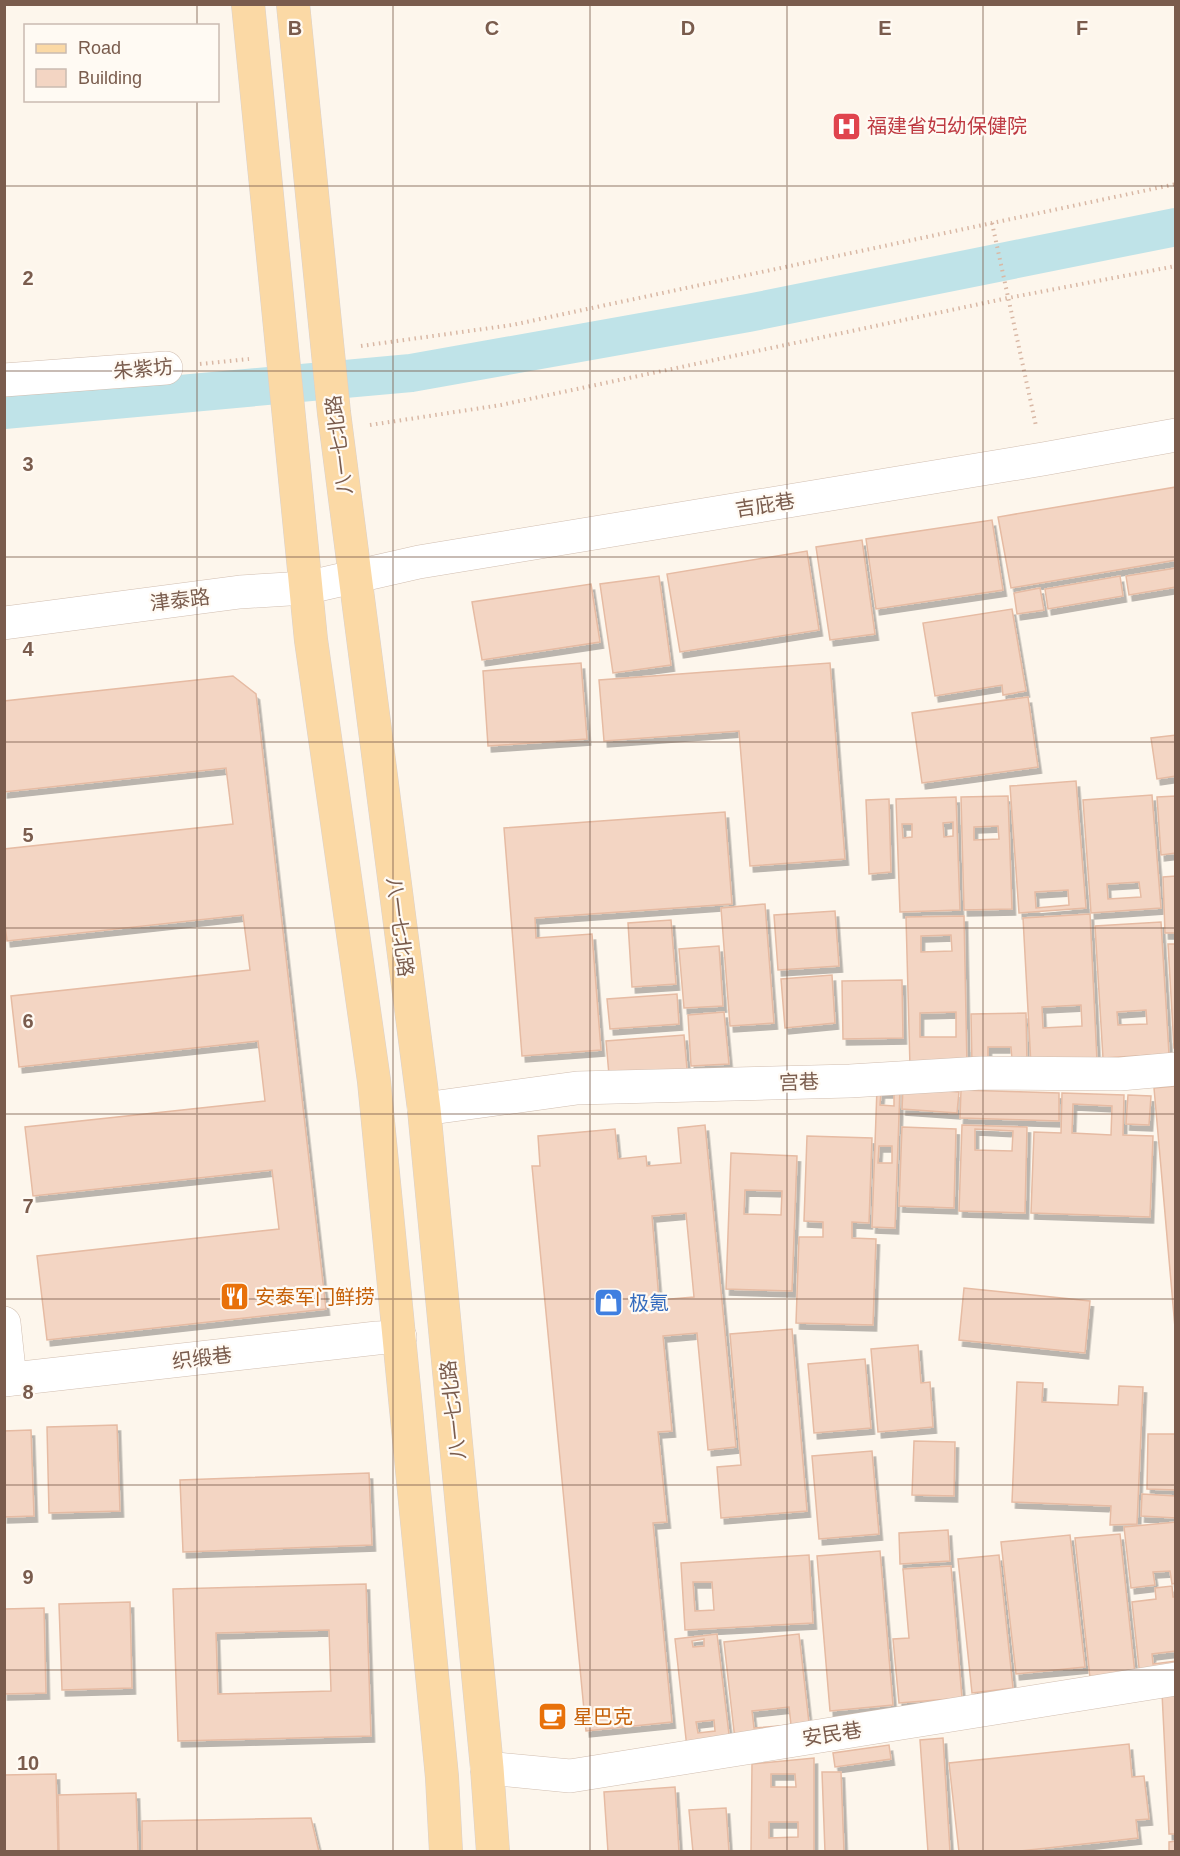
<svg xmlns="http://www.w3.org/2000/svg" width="1180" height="1856" font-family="Helvetica,'Noto Sans SC',sans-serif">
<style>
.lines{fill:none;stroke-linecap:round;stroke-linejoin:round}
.canal{stroke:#bfe3e8;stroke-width:38}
.building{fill:#f3d5c3;stroke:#e6bba3;stroke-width:1.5;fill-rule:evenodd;filter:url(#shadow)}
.minor-casing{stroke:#d1beb0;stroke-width:34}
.major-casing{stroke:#dad1cd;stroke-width:34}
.path{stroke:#d9b8a5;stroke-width:4;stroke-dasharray:1.5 4.5;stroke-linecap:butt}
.minor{stroke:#fff;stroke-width:33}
.major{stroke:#fbd9a5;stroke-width:33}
.grid{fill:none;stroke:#7a5c4d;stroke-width:1.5;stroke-opacity:0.55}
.labels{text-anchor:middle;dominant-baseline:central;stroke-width:4.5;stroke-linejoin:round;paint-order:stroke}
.health-label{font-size:20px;fill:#be3a42;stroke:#fffaf3;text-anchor:start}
.street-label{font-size:20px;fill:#7a5c4d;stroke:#fffaf3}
.food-label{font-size:20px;fill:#c56008;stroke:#fffaf3;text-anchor:start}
.shop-label{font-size:20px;fill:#366cbe;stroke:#fffaf3;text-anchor:start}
.grid-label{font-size:20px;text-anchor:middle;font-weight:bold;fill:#7a5c4d;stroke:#fffaf3;stroke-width:4.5;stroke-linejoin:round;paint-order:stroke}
</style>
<defs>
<filter id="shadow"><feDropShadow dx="3.5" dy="6" stdDeviation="0" flood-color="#0004"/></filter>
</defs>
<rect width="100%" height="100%" fill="#fdf6ec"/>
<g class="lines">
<!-- canal -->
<path class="canal" d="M 4,410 L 411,373 L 748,313 L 1176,227"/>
</g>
<!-- building -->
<g class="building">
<path d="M 1176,487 L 1176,560 L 1011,588 L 998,517 Z"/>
<path d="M 992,520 L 1003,590 L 876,609 L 866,539 Z"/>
<path d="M 862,540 L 875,634 L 830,640 L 816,547 Z"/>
<path d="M 807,551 L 819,630 L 680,652 L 667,574 Z"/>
<path d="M 1176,568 L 1176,587 L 1129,595 L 1126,576 Z"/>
<path d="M 659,576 L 671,665 L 613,673 L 600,584 Z"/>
<path d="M 1120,576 L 1123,596 L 1048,609 L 1045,589 Z"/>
<path d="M 591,584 L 600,642 L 482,660 L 472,602 Z"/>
<path d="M 1040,588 L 1044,610 L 1017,614 L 1014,593 Z"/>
<path d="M 1012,609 L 1026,691 L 1003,695 L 1002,685 L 935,696 L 923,623 Z"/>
<path d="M 581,663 L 587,739 L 488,746 L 483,671 Z"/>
<path d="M 830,663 L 845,859 L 750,866 L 739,731 L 604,741 L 599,680 Z"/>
<path d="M 233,676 L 256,694 L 326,1309 L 47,1340 L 37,1256 L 279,1229 L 272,1170 L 33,1196 L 25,1127 L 265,1101 L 258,1041 L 19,1067 L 11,996 L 250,970 L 243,915 L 7,941 L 4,917 L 4,849 L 233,824 L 226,768 L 4,792 L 4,701 Z"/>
<path d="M 1028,697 L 1038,767 L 922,783 L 912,713 Z"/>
<path d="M 1176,735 L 1176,776 L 1157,779 L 1151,738 Z"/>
<path d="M 1076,781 L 1086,908 L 1019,913 L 1010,786 ZM 1068,890 L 1069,905 L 1036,908 L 1035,892 Z"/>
<path d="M 1152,795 L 1161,908 L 1091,913 L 1083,800 ZM 1139,882 L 1141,897 L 1108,899 L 1107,884 Z"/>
<path d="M 1008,796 L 1012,909 L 964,910 L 961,797 ZM 998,826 L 999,839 L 974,840 L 974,827 Z"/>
<path d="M 1176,796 L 1176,853 L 1161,855 L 1157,797 Z"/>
<path d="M 956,797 L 960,910 L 900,912 L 896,799 ZM 953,822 L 953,836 L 944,837 L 943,823 ZM 902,824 L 912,824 L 912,837 L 903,838 Z"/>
<path d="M 889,799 L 891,872 L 869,874 L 866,800 Z"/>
<path d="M 725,812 L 732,904 L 535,918 L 536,938 L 592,934 L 601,1050 L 522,1056 L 504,828 Z"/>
<path d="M 1176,876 L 1176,933 L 1165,933 L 1163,877 Z"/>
<path d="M 765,904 L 774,1023 L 730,1026 L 721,908 Z"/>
<path d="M 835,911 L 839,966 L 778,970 L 774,915 Z"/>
<path d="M 1090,914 L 1097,1061 L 1031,1065 L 1023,918 ZM 1081,1005 L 1082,1026 L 1043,1028 L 1042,1007 Z"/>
<path d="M 964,916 L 967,1066 L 910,1067 L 906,917 ZM 951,935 L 952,951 L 921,952 L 921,936 ZM 956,1012 L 956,1037 L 920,1037 L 920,1013 Z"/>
<path d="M 671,920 L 676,984 L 632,987 L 628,923 Z"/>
<path d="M 1161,922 L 1169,1054 L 1103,1058 L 1095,926 ZM 1146,1010 L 1147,1024 L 1118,1025 L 1117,1012 Z"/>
<path d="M 1168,944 L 1176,944 L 1176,1048 L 1174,1048 Z"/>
<path d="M 719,946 L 723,1006 L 684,1008 L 679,949 Z"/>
<path d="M 832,975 L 835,1023 L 785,1028 L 781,979 Z"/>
<path d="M 902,980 L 903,1038 L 843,1039 L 842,981 Z"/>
<path d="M 677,994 L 679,1024 L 610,1029 L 607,999 Z"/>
<path d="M 724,1012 L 729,1064 L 691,1066 L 688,1015 Z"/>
<path d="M 1026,1013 L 1027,1064 L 972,1065 L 971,1014 ZM 988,1047 L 1011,1047 L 1012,1060 L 988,1060 Z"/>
<path d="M 684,1035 L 687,1069 L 609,1075 L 606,1041 Z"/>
<path d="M 1176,1086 L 1176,1339 L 1154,1088 Z"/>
<path d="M 877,1088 L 900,1088 L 895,1228 L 872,1227 ZM 881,1092 L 894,1092 L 894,1106 L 880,1105 ZM 879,1146 L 892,1146 L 892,1163 L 878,1163 Z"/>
<path d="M 903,1088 L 959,1092 L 957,1113 L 902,1109 Z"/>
<path d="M 961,1090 L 1059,1093 L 1059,1121 L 960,1118 Z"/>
<path d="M 1062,1093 L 1124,1095 L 1123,1135 L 1153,1136 L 1150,1217 L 1031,1213 L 1034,1132 L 1061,1133 ZM 1073,1104 L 1112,1106 L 1111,1135 L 1072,1133 Z"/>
<path d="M 1128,1095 L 1151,1096 L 1149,1125 L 1126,1124 Z"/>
<path d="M 705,1125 L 736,1447 L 708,1450 L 697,1333 L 663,1336 L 672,1431 L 658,1432 L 667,1522 L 653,1523 L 672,1722 L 586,1731 L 532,1166 L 540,1166 L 538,1136 L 615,1129 L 618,1159 L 646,1156 L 647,1166 L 681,1163 L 678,1128 ZM 686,1213 L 694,1297 L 659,1300 L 652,1216 Z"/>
<path d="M 962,1125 L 1027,1127 L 1025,1213 L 959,1211 ZM 975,1129 L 1013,1131 L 1012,1151 L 975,1150 Z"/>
<path d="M 902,1127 L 956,1129 L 954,1208 L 899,1206 Z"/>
<path d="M 807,1136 L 872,1138 L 869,1223 L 852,1222 L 852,1238 L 876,1239 L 873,1325 L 796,1323 L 799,1237 L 823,1237 L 823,1222 L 804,1221 Z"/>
<path d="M 731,1153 L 797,1156 L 792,1291 L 726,1289 ZM 745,1190 L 782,1191 L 781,1215 L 744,1214 Z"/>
<path d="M 964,1288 L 1090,1301 L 1085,1353 L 959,1340 Z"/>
<path d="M 792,1329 L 807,1511 L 721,1518 L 717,1467 L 741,1465 L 730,1334 Z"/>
<path d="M 918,1345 L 921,1383 L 930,1382 L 933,1427 L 878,1432 L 871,1349 Z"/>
<path d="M 865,1359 L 871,1428 L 814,1433 L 808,1364 Z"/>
<path d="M 1017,1382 L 1043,1383 L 1042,1402 L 1118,1405 L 1119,1386 L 1143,1387 L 1137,1524 L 1110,1525 L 1111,1506 L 1012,1502 Z"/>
<path d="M 117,1425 L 120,1511 L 49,1513 L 47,1427 Z"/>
<path d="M 31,1430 L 34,1516 L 4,1517 L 4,1431 Z"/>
<path d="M 1148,1434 L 1176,1434 L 1176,1490 L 1147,1489 Z"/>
<path d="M 914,1441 L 955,1442 L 954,1496 L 912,1495 Z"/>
<path d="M 872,1451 L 879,1534 L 819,1539 L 812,1456 Z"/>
<path d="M 369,1473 L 372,1545 L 183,1552 L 180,1480 Z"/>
<path d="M 1142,1494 L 1176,1496 L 1176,1518 L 1141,1516 Z"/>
<path d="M 1176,1522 L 1176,1583 L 1172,1584 L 1170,1571 L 1153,1572 L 1155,1585 L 1131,1588 L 1124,1527 Z"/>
<path d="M 948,1530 L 950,1561 L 900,1564 L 899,1533 Z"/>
<path d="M 1120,1534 L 1135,1674 L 1090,1678 L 1075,1538 Z"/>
<path d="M 1070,1535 L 1085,1667 L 1016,1674 L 1001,1542 Z"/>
<path d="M 880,1551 L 893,1705 L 830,1711 L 817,1556 Z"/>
<path d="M 809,1555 L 813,1623 L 685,1630 L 681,1563 ZM 693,1582 L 712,1582 L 714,1610 L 695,1611 Z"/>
<path d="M 999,1555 L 1013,1688 L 972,1693 L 958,1559 Z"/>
<path d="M 951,1566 L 962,1698 L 899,1703 L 893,1639 L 909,1638 L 903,1569 Z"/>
<path d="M 366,1584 L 371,1736 L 178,1741 L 173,1589 ZM 329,1630 L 331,1691 L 218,1694 L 216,1633 Z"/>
<path d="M 1172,1586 L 1173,1597 L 1176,1597 L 1176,1651 L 1152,1654 L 1153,1664 L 1176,1661 L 1176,1673 L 1140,1677 L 1132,1602 L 1156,1599 L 1155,1588 Z"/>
<path d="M 130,1602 L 132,1688 L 62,1690 L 59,1604 Z"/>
<path d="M 44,1608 L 46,1693 L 4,1694 L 4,1609 Z"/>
<path d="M 717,1634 L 730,1743 L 687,1748 L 675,1639 ZM 704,1639 L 704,1646 L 693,1647 L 692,1641 ZM 714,1720 L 715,1731 L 698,1733 L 696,1722 Z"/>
<path d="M 799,1634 L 810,1732 L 735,1740 L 724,1642 ZM 789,1707 L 791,1725 L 754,1728 L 752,1711 Z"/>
<path d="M 1176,1692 L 1176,1834 L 1169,1834 L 1162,1693 Z"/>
<path d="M 943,1738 L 950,1852 L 928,1852 L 920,1740 Z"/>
<path d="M 1129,1744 L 1132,1777 L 1144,1776 L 1149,1819 L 1136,1820 L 1138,1838 L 1010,1852 L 959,1852 L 949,1763 Z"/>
<path d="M 889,1745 L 891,1759 L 835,1767 L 833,1753 Z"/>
<path d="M 814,1758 L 814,1852 L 751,1852 L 752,1764 ZM 771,1774 L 795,1774 L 796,1787 L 771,1787 ZM 769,1822 L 798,1822 L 798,1837 L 769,1838 Z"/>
<path d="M 822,1772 L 841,1772 L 844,1852 L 825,1852 Z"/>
<path d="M 56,1774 L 58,1852 L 4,1852 L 4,1775 Z"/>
<path d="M 675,1787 L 679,1852 L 608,1852 L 604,1792 Z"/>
<path d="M 136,1793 L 138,1852 L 59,1852 L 58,1795 Z"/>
<path d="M 726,1808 L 729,1852 L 693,1852 L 689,1810 Z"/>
<path d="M 311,1818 L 319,1852 L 142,1852 L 142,1821 Z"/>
<path d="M 1176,1841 L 1176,1852 L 1169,1852 L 1169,1842 Z"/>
</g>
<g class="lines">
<defs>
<g id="minor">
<path d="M 4,380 L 166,368"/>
<path d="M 4,623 L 240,592 L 305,588 L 419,562 L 1043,459 L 1176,435"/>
<path d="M 424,1109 L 577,1088 L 850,1081 L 982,1073 L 1120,1074 L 1176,1069"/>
<path d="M 4,1323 L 10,1379"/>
<path d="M 4,1380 L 377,1338 L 400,1337"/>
<path d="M 487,1768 L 570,1776 L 1176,1679"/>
</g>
<g id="major">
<path d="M 248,4 L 311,640 L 374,1081 L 442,1777 L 446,1852"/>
<path d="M 293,4 L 334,413 L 424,1109 L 487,1768 L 493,1852"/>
</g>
</defs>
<!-- minor casing -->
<use href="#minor" class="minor-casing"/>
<!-- major casing -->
<use href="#major" class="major-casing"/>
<!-- path -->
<g class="path">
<path d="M 992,223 L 1036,426"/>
<path d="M 361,346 L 512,325 L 1176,184"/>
<path d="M 200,364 L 249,359"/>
<path d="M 370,425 L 501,405 L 1008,298 L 1176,266"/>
</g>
<!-- minor -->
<use href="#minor" class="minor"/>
<!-- major -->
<use href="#major" class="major"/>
</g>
<!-- grid -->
<path class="grid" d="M 197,4 L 197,26M 393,4 L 393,1852M 590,4 L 590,1852M 787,4 L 787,1852M 983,4 L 983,1852M 197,100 L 197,1852M 4,186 L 1176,186M 4,371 L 1176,371M 4,557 L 1176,557M 4,742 L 1176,742M 4,928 L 1176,928M 4,1114 L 1176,1114M 4,1299 L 1176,1299M 4,1485 L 1176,1485M 4,1670 L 1176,1670"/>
<!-- icons -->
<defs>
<symbol id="hospital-square" viewBox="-11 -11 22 22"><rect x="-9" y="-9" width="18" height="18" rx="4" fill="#e0444e" stroke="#fffaf3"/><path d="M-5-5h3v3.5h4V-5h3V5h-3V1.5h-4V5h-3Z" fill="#fff"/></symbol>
<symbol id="restaurant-square" viewBox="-11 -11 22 22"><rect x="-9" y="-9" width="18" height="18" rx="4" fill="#e8710a" stroke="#fffaf3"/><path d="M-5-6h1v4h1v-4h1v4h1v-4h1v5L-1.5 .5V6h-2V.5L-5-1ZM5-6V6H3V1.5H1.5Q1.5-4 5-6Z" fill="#fff"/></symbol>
<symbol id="shop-square" viewBox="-11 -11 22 22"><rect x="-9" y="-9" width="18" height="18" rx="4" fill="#3f7fe0" stroke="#fffaf3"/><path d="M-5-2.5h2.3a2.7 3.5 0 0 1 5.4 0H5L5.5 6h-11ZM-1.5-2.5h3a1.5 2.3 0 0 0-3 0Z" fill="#fff"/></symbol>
<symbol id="cafe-square" viewBox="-11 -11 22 22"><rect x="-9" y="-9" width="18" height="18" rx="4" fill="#e8710a" stroke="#fffaf3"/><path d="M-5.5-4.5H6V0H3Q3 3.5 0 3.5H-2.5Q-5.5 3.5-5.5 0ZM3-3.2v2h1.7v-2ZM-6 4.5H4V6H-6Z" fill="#fff"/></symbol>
</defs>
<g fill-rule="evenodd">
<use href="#hospital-square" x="830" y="110" width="33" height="33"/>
<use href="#restaurant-square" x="218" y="1280" width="33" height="33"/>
<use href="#shop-square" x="592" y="1286" width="33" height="33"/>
<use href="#cafe-square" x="536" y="1700" width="33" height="33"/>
</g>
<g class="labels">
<!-- health labels -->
<g class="health-label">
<text x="867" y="126">福建省妇幼保健院</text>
</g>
<!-- street labels -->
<g class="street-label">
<text transform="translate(143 369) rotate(-5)">朱紫坊</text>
<text transform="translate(339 445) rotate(-97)">八一七北路</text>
<text transform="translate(765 505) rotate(-9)">吉庇巷</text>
<text transform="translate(180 600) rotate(-7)">津泰路</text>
<text transform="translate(400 927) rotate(83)">八一七北路</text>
<text transform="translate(799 1082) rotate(-2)">宫巷</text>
<text transform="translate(202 1358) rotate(-7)">织缎巷</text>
<text transform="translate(453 1410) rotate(-96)">八一七北路</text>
<text transform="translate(832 1734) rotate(-9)">安民巷</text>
</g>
<!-- food labels -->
<g class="food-label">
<text x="255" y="1297">安泰军门鲜捞</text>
<text x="573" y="1717">星巴克</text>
</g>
<!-- shop labels -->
<g class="shop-label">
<text x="629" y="1303">极氪</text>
</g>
</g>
<g class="grid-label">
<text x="295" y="35">B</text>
<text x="492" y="35">C</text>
<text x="688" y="35">D</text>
<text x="885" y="35">E</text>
<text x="1082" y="35">F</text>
<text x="28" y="285">2</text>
<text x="28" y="471">3</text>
<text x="28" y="656">4</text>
<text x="28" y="842">5</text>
<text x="28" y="1028">6</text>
<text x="28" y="1213">7</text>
<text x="28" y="1399">8</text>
<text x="28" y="1584">9</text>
<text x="28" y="1770">10</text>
</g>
<!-- border -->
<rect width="1180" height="1856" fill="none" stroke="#7a5c4d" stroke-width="12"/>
<!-- legend -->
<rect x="24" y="24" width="195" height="78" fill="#fffaf3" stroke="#cabbb1" stroke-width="1.5"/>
<rect x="36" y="44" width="30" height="9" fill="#fbd9a5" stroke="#cabbb1" stroke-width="1.5"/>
<text x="78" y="54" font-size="18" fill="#7a5c4d">Road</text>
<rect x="36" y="69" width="30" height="18" fill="#f3d5c3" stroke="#cabbb1" stroke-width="1.5"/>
<text x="78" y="84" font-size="18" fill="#7a5c4d">Building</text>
</svg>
